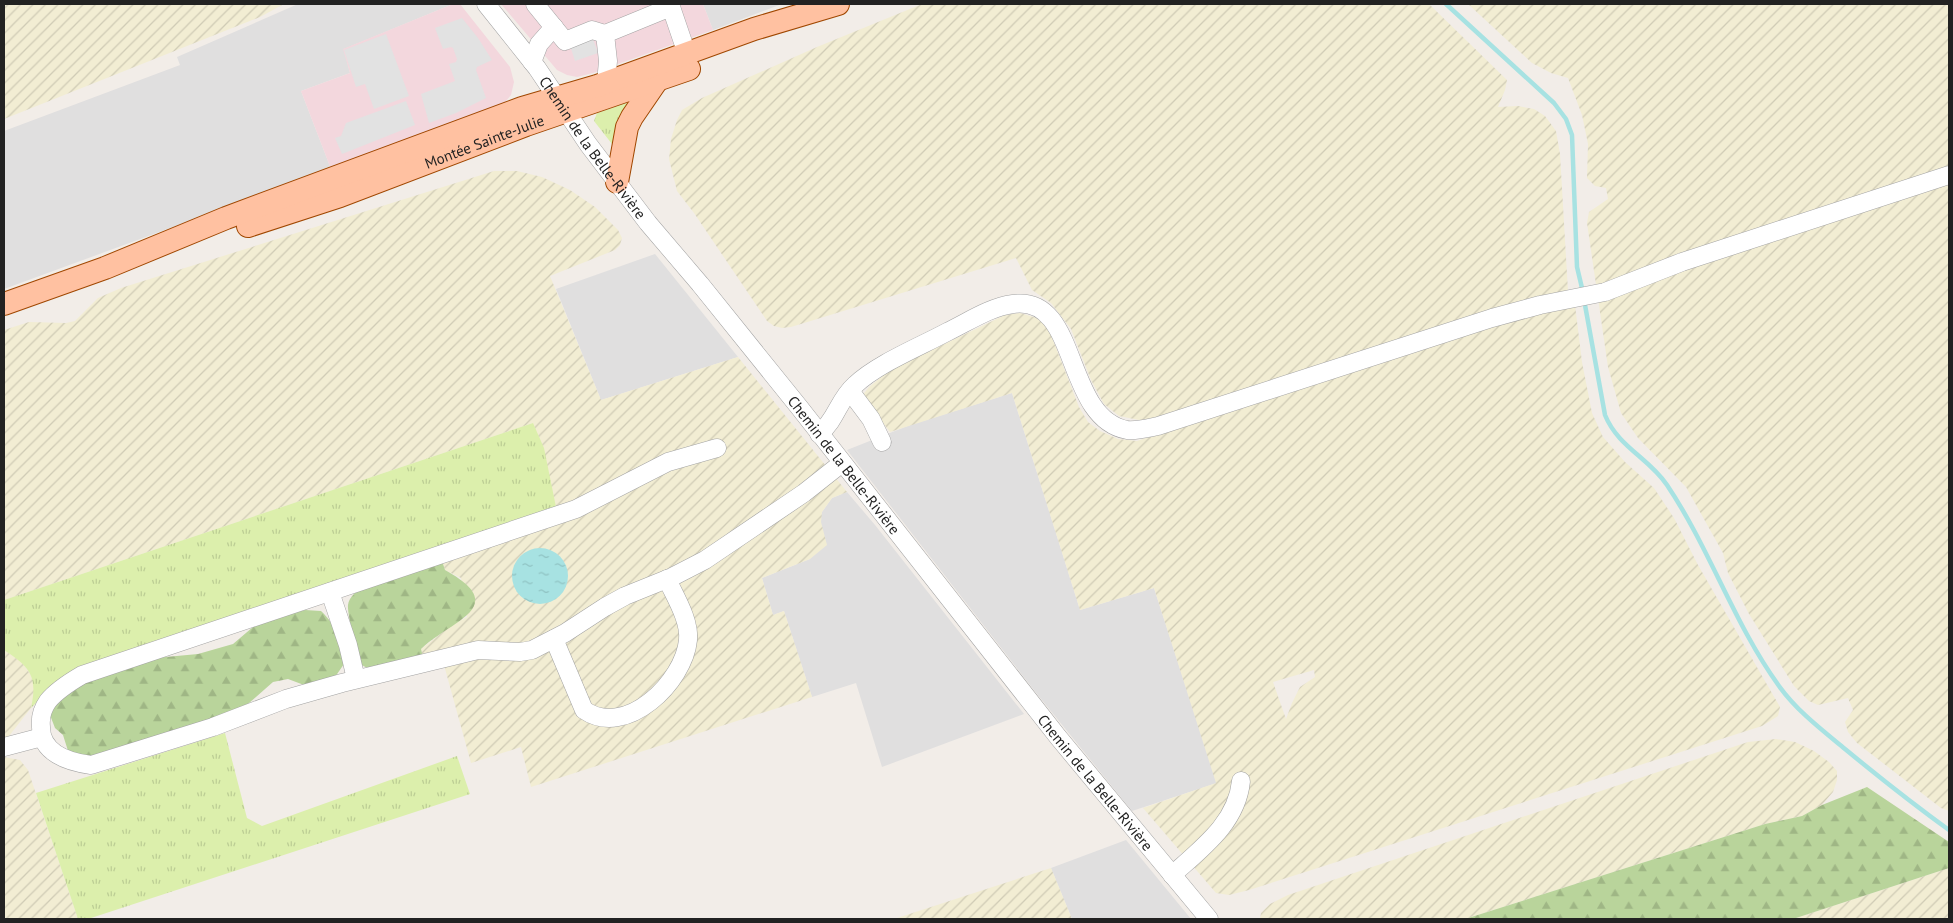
<svg xmlns="http://www.w3.org/2000/svg" width="1953" height="923" font-family="'PT Sans',sans-serif">
<style>
.residential{fill:#e0dfdf}
.commercial{fill:#f3d7dd}
.farmland{fill:url(#farmland-furrows);fill-rule:evenodd}
.grass{fill:url(#grass-tufts)}
.forest{fill:url(#forest-firs)}
.parking{fill:#e2e2e2}
.water{fill:url(#water-ripples)}
.lines{fill:none;stroke-linecap:round;stroke-linejoin:round}
.stream{stroke:#a7e2e2;stroke-width:4.5}
.minor-casing{stroke:#a3a3a3;stroke-width:19}
.major-casing{stroke:#a04700;stroke-width:24}
.minor{stroke:#fff;stroke-width:18}
.major{stroke:#ffc1a1;stroke-width:22}
.labels{text-anchor:middle;dominant-baseline:central;stroke-width:4;stroke-linejoin:round;paint-order:stroke}
.street-label{font-size:15px;fill:#222;stroke:#fff}
</style>
<defs>
<pattern id="farmland-furrows" width="10" height="10" patternUnits="userSpaceOnUse" patternTransform="scale(1.25)"><rect width="10" height="10" fill="#f2edd3"/><path d="M-1 1l2-2M0 10L10 0M9 11l2-2" fill="none" stroke="#cfcbb5"/></pattern>
<pattern id="grass-tufts" width="24" height="20" patternUnits="userSpaceOnUse" patternTransform="scale(1.25)"><rect width="24" height="20" fill="#dcefac"/><path d="M3 7l-1-3M5 7V3M7 7l1-3M15 17l-1-3M17 17v-4M19 17l1-3" fill="none" stroke="#bccd94"/></pattern>
<pattern id="forest-firs" width="22" height="20" patternUnits="userSpaceOnUse" patternTransform="scale(1.25)"><rect width="22" height="20" fill="#b9d49b"/><path d="M5 1l3.5 6h-7zM16 11l3.5 6h-7z" fill="#9fb685"/></pattern>
<pattern id="water-ripples" width="26" height="14" patternUnits="userSpaceOnUse" patternTransform="scale(1.25)"><rect width="26" height="14" fill="#a7e2e2"/><path d="M2 4q2-2 4 0t4 0M15 11q2-2 4 0t4 0" fill="none" stroke="#8fc2c2"/></pattern>
</defs>
<rect width="100%" height="100%" fill="#f2ede8"/>
<!-- residential -->
<g class="residential">
<path d="M 298,4 L 453,4 L 344,49 L 350,73 L 301,91 L 331,169 L 4,289 L 4,131 L 180,65 L 177,57 Z"/>
<path d="M 703,4 L 782,4 L 713,30 Z"/>
<path d="M 655,254 L 738,357 L 601,400 L 556,289 Z"/>
<path d="M 1012,393 L 1080,610 L 1154,588 L 1217,783 L 1132,811 L 1037,694 L 847,450 L 910,425 Z"/>
<path d="M 847,492 L 875,525 L 1024,714 L 882,767 L 856,683 L 812,697 L 784,611 L 773,615 L 762,578 L 810,559 L 822,512 L 832,498 Z"/>
<path d="M 1126,840 L 1191,919 L 1072,919 L 1051,868 Z"/>
</g>
<!-- commercial -->
<g class="commercial">
<path d="M 453,4 L 460,4 L 510,67 L 514,82 L 511,95 L 505,102 L 497,106 L 331,169 L 301,91 L 350,73 L 343,49 Z"/>
<path d="M 501,4 L 703,4 L 713,30 L 593,73 L 577,77 L 567,75 L 557,70 Z"/>
</g>
<!-- farmland -->
<g class="farmland">
<path d="M 4,4 L 284,4 L 260,17 L 4,119 Z"/>
<path d="M 922,4 L 1426,4 L 1430,5 L 1507,80 L 1505,90 L 1498,107 L 1518,106 L 1534,109 L 1545,116 L 1556,131 L 1560,154 L 1568,291 L 1510,305 L 1187,407 L 1159,418 L 1139,420 L 1119,416 L 1104,404 L 1091,380 L 1071,329 L 1051,303 L 1032,290 L 1016,258 L 791,327 L 782,328 L 774,326 L 767,321 L 694,213 L 677,191 L 669,159 L 671,139 L 677,120 L 682,110 L 702,98 L 817,47 Z"/>
<path d="M 1468,4 L 1949,4 L 1949,811 L 1941,808 L 1857,743 L 1848,732 L 1845,722 L 1853,710 L 1848,698 L 1818,705 L 1809,701 L 1794,686 L 1749,614 L 1728,573 L 1723,553 L 1686,487 L 1638,438 L 1621,413 L 1608,367 L 1587,223 L 1589,212 L 1608,199 L 1606,188 L 1595,186 L 1587,178 L 1588,144 L 1582,115 L 1568,78 L 1551,73 L 1532,63 Z"/>
<path d="M 494,171 L 517,171 L 542,177 L 570,190 L 595,207 L 618,230 L 622,238 L 620,245 L 615,250 L 550,276 L 601,400 L 738,357 L 847,492 L 832,498 L 822,512 L 821,522 L 827,545 L 810,559 L 762,578 L 773,615 L 784,611 L 812,697 L 531,787 L 521,747 L 471,763 L 444,665 L 426,669 L 421,649 L 452,625 L 467,617 L 461,578 L 445,570 L 438,550 L 533,423 L 4,600 L 4,330 L 29,322 L 66,323 L 75,321 L 98,298 L 121,288 Z"/>
<path d="M 1575,305 L 1582,362 L 1592,413 L 1603,437 L 1625,462 L 1654,488 L 1674,518 L 1698,565 L 1780,707 L 1778,716 L 1762,726 L 1249,890 L 1229,895 L 1216,893 L 1143,808 L 1216,783 L 1154,588 L 1080,610 L 1012,393 L 890,432 L 862,396 L 869,387 L 890,370 L 1005,315 L 1020,313 L 1037,318 L 1048,327 L 1079,407 L 1088,422 L 1100,431 L 1118,439 L 1137,441 L 1494,325 ZM 1314,670 L 1315,677 L 1300,687 L 1292,703 L 1286,719 L 1273,682 Z"/>
<path d="M 4,650 L 21,661 L 31,675 L 35,690 L 31,708 L 9,736 L 4,738 Z"/>
<path d="M 1776,739 L 1795,742 L 1814,751 L 1829,762 L 1837,771 L 1837,780 L 1833,792 L 1822,805 L 1802,816 L 1765,824 L 1465,919 L 1260,919 L 1261,913 L 1270,904 L 1288,895 L 1748,742 Z"/>
<path d="M 4,757 L 20,760 L 28,770 L 78,919 L 4,919 Z"/>
<path d="M 1051,868 L 1072,919 L 894,919 Z"/>
<path d="M 1949,868 L 1949,919 L 1793,919 Z"/>
</g>
<!-- grass -->
<g class="grass">
<path d="M 632,101 L 615,143 L 612,144 L 594,121 L 597,113 Z"/>
<path d="M 533,423 L 544,448 L 557,512 L 52,687 L 31,708 C 38,676 30,667 4,650 L 4,600 Z"/>
<path d="M 225,733 L 247,818 L 262,826 L 457,756 L 470,794 L 88,919 L 78,919 L 36,793 Z"/>
</g>
<!-- forest -->
<g class="forest">
<path d="M 442,561 L 445,570 C 512,607 451,620 421,649 L 423,657 L 369,669 L 360,664 C 357,653 347,614 348,605 C 349,597 357,591 362,586 Z"/>
<path d="M 305,610 L 321,611 C 337,626 341,642 344,664 L 335,677 L 304,685 L 288,679 L 273,682 L 249,703 L 208,726 L 98,760 L 69,754 L 63,735 L 55,728 L 50,715 L 56,703 L 69,688 L 155,658 L 198,654 L 233,644 L 253,627 L 282,616 Z"/>
<path d="M 1867,787 L 1949,842 L 1949,868 L 1793,919 L 1465,919 L 1765,824 L 1802,816 L 1822,805 Z"/>
</g>
<!-- parking -->
<g class="parking">
<path d="M 462,18 L 478,38 L 492,60 L 477,67 L 476,70 L 486,98 L 456,113 L 429,123 L 421,94 L 455,81 L 449,64 L 456,62 L 457,59 L 453,48 L 451,47 L 443,49 L 435,28 Z"/>
<path d="M 590,31 L 598,53 L 575,61 L 568,39 Z"/>
<path d="M 386,34 L 409,96 L 374,109 L 365,84 L 356,87 L 344,50 Z"/>
<path d="M 406,101 L 415,125 L 342,154 L 335,138 L 341,136 L 346,123 Z"/>
</g>
<!-- water -->
<circle class="water" cx="540" cy="576" r="28"/>
<g class="lines">
<!-- stream -->
<g class="stream">
<path d="M 1446,4 L 1554,103 L 1566,119 L 1572,135 L 1577,267 L 1582,288"/>
<path d="M 1585,305 L 1605,415 C 1618,447 1649,458 1667,485 C 1710,549 1734,624 1779,686 C 1797,711 1822,730 1845,749 C 1879,777 1913,804 1949,830"/>
</g>
<defs>
<g id="minor">
<path id="s1" d="M 486,4 L 537,68 L 588,144 L 648,223 L 700,284 L 799,407 L 1058,737 L 1209,919"/>
<path d="M 535,4 L 565,41 L 592,30 L 605,34"/>
<path d="M 532,62 L 539,44 L 554,27"/>
<path d="M 606,83 L 608,61 L 605,34 L 671,7 L 687,54"/>
<path d="M 850,391 L 871,419 L 882,442"/>
<path d="M 819,434 C 837,419 838,400 855,385 C 877,364 919,347 947,332 C 968,322 990,307 1013,304 C 1080,294 1063,418 1127,430 C 1138,431 1148,428 1158,426 L 1492,318 L 1540,305 L 1605,292 L 1682,262 L 1949,175"/>
<path d="M 717,448 L 668,462 L 576,509 L 82,675 C 70,682 57,690 48,701 C 43,708 40,718 41,727 C 41,753 68,762 91,765 L 213,727 L 286,699 L 342,683 L 478,650 L 520,652 L 532,650 L 565,633 L 605,607 L 625,596 L 672,577 L 705,560 L 804,493 L 842,463"/>
<path d="M 330,592 L 348,645 L 356,679"/>
<path d="M 554,639 L 584,710 C 626,739 684,682 688,640 C 690,620 675,597 667,579"/>
<path d="M 4,747 L 42,737"/>
<path d="M 1172,875 C 1201,849 1237,823 1241,781"/>
</g>
<g id="major">
<path d="M 617,182 L 627,127 L 632,117 L 656,82"/>
<path id="s2" d="M 248,226 L 340,196 L 526,125 L 689,69"/>
<path d="M 4,304 L 105,268 L 226,218 L 522,108 L 597,86 L 754,29 L 838,4"/>
</g>
</defs>
<!-- minor casing -->
<use href="#minor" class="minor-casing"/>
<!-- major casing -->
<use href="#major" class="major-casing"/>
<!-- minor -->
<use href="#minor" class="minor"/>
<!-- major -->
<use href="#major" class="major"/>
</g>
<g class="labels">
<!-- street labels -->
<g class="street-label">
<text stroke="none"><textPath href="#s2" startOffset="251">Montée Sainte-Julie</textPath></text>
<text stroke="none"><textPath href="#s1" startOffset="179">Chemin de la Belle-Rivière</textPath></text>
<text stroke="none"><textPath href="#s1" startOffset="584">Chemin de la Belle-Rivière</textPath></text>
<text stroke="none"><textPath href="#s1" startOffset="989">Chemin de la Belle-Rivière</textPath></text>
</g>
</g>
<!-- border -->
<rect width="1953" height="923" fill="none" stroke="#222222" stroke-width="10"/>
</svg>
